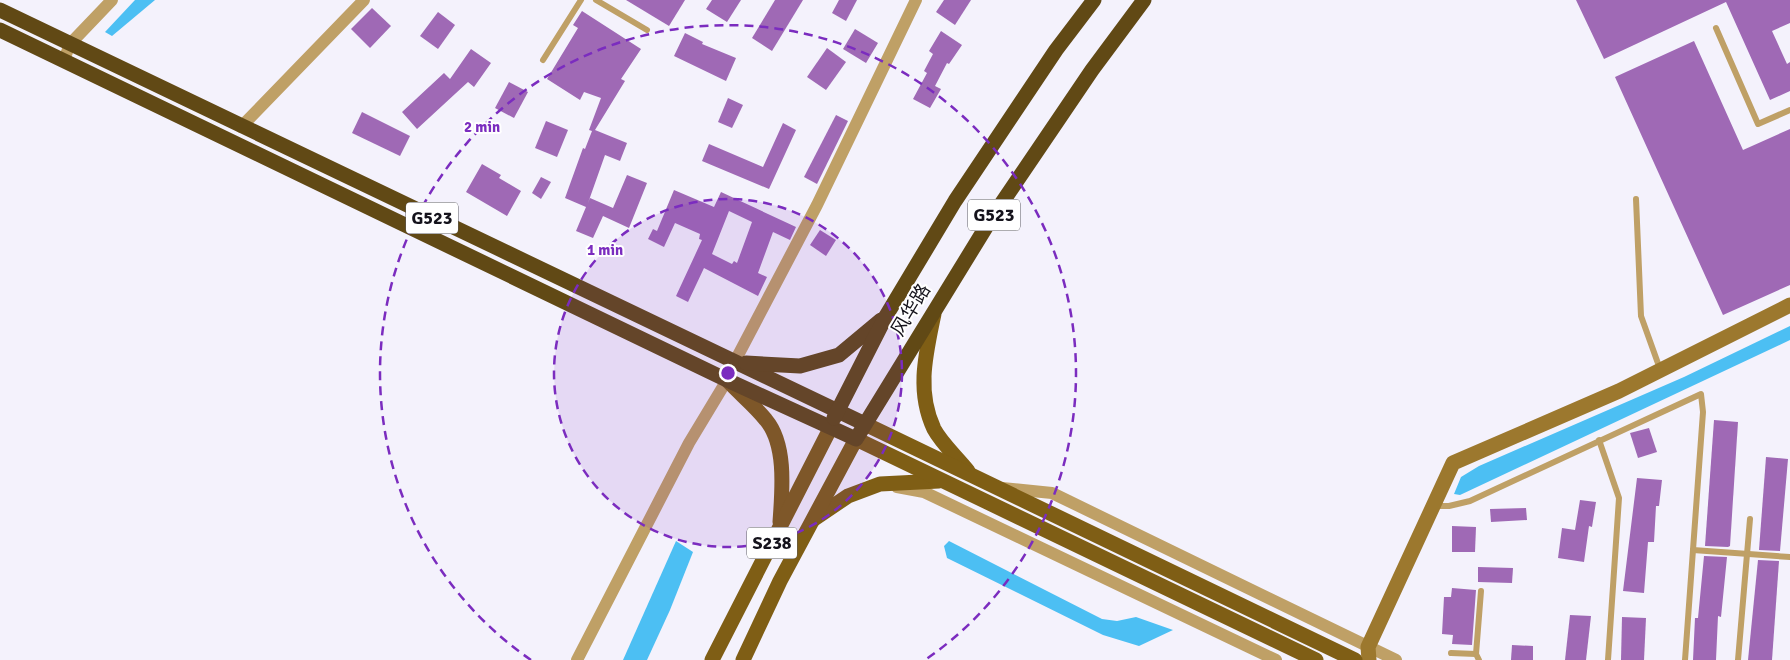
<svg xmlns="http://www.w3.org/2000/svg" width="1790" height="660" font-family="Signika,'Noto Sans SC',sans-serif">
<style>
.water{fill:#4cbff3}
.building{fill:#9f69b5;fill-rule:evenodd}
.lines{fill:none;stroke-linecap:round;stroke-linejoin:round}
.lane{stroke:#bfa066;stroke-width:6}
.street{stroke:#bfa066;stroke-width:12}
.secondary{stroke:#9c782e;stroke-width:15}
.primary{stroke:#7f5e15;stroke-width:15}
.highway{stroke:#614915;stroke-width:15}
.ring{fill:none;stroke:#7b2cbf;stroke-width:2.5;stroke-dasharray:9 6}
.labels{text-anchor:middle;dominant-baseline:central;stroke-width:4;stroke-linejoin:round;paint-order:stroke}
.shield{fill:#fff;stroke:#5b5a60;stroke-width:1}
.shield-label{font-size:18px;font-weight:bold;fill:#15131c}
.street-label{font-size:19px;fill:#15131c;stroke:#fff}
.centre{fill:#7b2cbf;stroke:#fff;stroke-width:2.5}
.ring-label{font-size:15px;text-anchor:middle;font-weight:bold;fill:#7b2cbf;stroke:#fff;stroke-width:4;stroke-linejoin:round;paint-order:stroke}
</style>
<rect width="100%" height="100%" fill="#f4f2fc"/>
<!-- water -->
<g class="water">
<path d="M 135,0 L 155,0 L 112,36 L 105,32 Z"/>
<path d="M 1790,326 L 1790,340 L 1460,495 L 1454,494 L 1461,477 L 1479,466 L 1684,377 Z"/>
<path d="M 676,541 L 693,552 L 670,610 L 647,660 L 623,660 Z"/>
<path d="M 949,541 L 1102,619 L 1117,621 L 1136,617 L 1173,630 L 1139,646 L 1103,635 L 947,558 L 944,546 Z"/>
</g>
<!-- building -->
<g class="building">
<path d="M 626,0 L 685,0 L 669,26 Z"/>
<path d="M 712,0 L 741,0 L 727,22 L 706,9 Z"/>
<path d="M 775,0 L 803,0 L 772,51 L 752,38 Z"/>
<path d="M 839,0 L 857,0 L 846,21 L 832,13 Z"/>
<path d="M 944,0 L 971,0 L 955,25 L 936,12 Z"/>
<path d="M 1576,0 L 1790,0 L 1790,23 L 1772,31 L 1787,64 L 1790,62 L 1790,91 L 1770,100 L 1726,2 L 1604,59 Z"/>
<path d="M 372,8 L 391,26 L 370,48 L 351,29 Z"/>
<path d="M 582,11 L 641,49 L 621,79 L 625,81 L 595,130 L 627,143 L 620,161 L 605,155 L 588,203 L 590,198 L 613,208 L 627,175 L 647,183 L 629,228 L 603,216 L 593,238 L 576,231 L 586,207 L 565,198 L 583,148 L 585,149 L 592,131 L 589,130 L 601,98 L 584,92 L 580,100 L 547,79 L 578,28 L 573,25 Z"/>
<path d="M 438,12 L 455,25 L 438,49 L 420,36 Z"/>
<path d="M 855,29 L 878,43 L 866,63 L 843,49 Z"/>
<path d="M 941,31 L 962,45 L 949,64 L 947,63 L 935,86 L 941,89 L 930,108 L 913,99 L 927,73 L 924,71 L 933,54 L 929,51 Z"/>
<path d="M 685,33 L 703,42 L 702,44 L 736,58 L 726,81 L 674,56 Z"/>
<path d="M 1694,41 L 1743,150 L 1790,129 L 1790,285 L 1723,315 L 1615,77 Z"/>
<path d="M 827,48 L 846,62 L 826,90 L 807,77 Z"/>
<path d="M 471,49 L 491,63 L 474,87 L 468,82 L 417,129 L 402,112 L 444,73 L 450,79 Z"/>
<path d="M 509,82 L 528,92 L 514,118 L 495,108 Z"/>
<path d="M 728,98 L 743,105 L 732,128 L 718,122 Z"/>
<path d="M 362,112 L 410,136 L 400,156 L 352,133 Z"/>
<path d="M 836,115 L 848,121 L 817,184 L 804,177 Z"/>
<path d="M 546,121 L 568,130 L 557,157 L 535,148 Z"/>
<path d="M 783,123 L 796,130 L 769,189 L 702,161 L 709,144 L 763,167 Z"/>
<path d="M 482,164 L 501,175 L 499,178 L 521,191 L 507,216 L 466,192 Z"/>
<path d="M 541,177 L 551,182 L 541,199 L 532,193 Z"/>
<path d="M 674,190 L 714,207 L 721,192 L 796,227 L 790,240 L 773,232 L 758,273 L 767,277 L 758,296 L 704,268 L 688,302 L 676,296 L 702,240 L 699,239 L 700,234 L 675,223 L 664,247 L 648,239 L 653,229 L 657,231 ZM 729,211 L 752,222 L 737,263 L 734,261 L 732,264 L 712,254 Z"/>
<path d="M 820,230 L 836,240 L 826,256 L 810,245 Z"/>
<path d="M 1714,420 L 1738,422 L 1730,546 L 1728,547 L 1705,546 Z"/>
<path d="M 1649,428 L 1657,452 L 1638,458 L 1630,433 Z"/>
<path d="M 1766,457 L 1788,459 L 1780,551 L 1759,550 Z"/>
<path d="M 1637,478 L 1662,480 L 1659,506 L 1656,506 L 1654,542 L 1648,542 L 1644,593 L 1623,591 Z"/>
<path d="M 1580,500 L 1596,502 L 1592,527 L 1589,526 L 1584,562 L 1558,558 L 1562,528 L 1575,530 Z"/>
<path d="M 1526,508 L 1527,520 L 1491,522 L 1490,509 Z"/>
<path d="M 1452,526 L 1476,527 L 1475,552 L 1452,552 Z"/>
<path d="M 1704,556 L 1727,557 L 1721,617 L 1718,616 L 1716,660 L 1693,660 L 1695,618 L 1698,618 Z"/>
<path d="M 1758,560 L 1779,561 L 1772,660 L 1748,660 Z"/>
<path d="M 1478,567 L 1513,568 L 1512,583 L 1478,582 Z"/>
<path d="M 1452,588 L 1476,590 L 1472,645 L 1452,644 L 1453,635 L 1442,634 L 1444,597 L 1451,597 Z"/>
<path d="M 1570,615 L 1591,616 L 1586,660 L 1565,660 Z"/>
<path d="M 1622,617 L 1646,618 L 1644,660 L 1621,660 Z"/>
<path d="M 1512,645 L 1533,646 L 1533,660 L 1511,660 Z"/>
</g>
<g class="lines">
<!-- lane -->
<g class="lane">
<path d="M 596,0 L 647,30"/>
<path d="M 1716,28 L 1758,124 L 1790,110"/>
<path d="M 543,60 L 581,0"/>
<path d="M 1636,199 L 1641,316 L 1660,369"/>
<path d="M 1599,440 L 1619,498 L 1608,660"/>
<path d="M 1433,506 L 1449,506 L 1470,501 L 1701,394 L 1703,412 L 1685,660"/>
<path d="M 1693,550 L 1790,557"/>
<path d="M 1451,653 L 1476,654"/>
<path d="M 1479,660 L 1476,654 L 1481,591"/>
<path d="M 1738,660 L 1750,519"/>
</g>
<!-- street -->
<g class="street">
<path d="M 64,60 L 70,44 L 112,0"/>
<path d="M 241,127 L 364,0"/>
<path d="M 734,363 L 817,205 L 916,0"/>
<path d="M 897,487 L 924,492 L 1276,660"/>
<path d="M 1002,488 L 1052,493 L 1396,660"/>
<path d="M 577,660 L 689,443 L 727,380"/>
</g>
<!-- secondary -->
<path class="secondary" d="M 1369,660 L 1368,647 L 1453,463 L 1619,391 L 1790,305"/>
<!-- primary -->
<g class="primary">
<path d="M 934,314 C 926,353 916,391 934,429 C 942,444 958,458 968,471"/>
<path d="M 728,381 C 740,394 755,406 766,420 C 787,445 782,492 780,522"/>
<path d="M 865,424 L 1355,660"/>
<path d="M 814,519 L 848,496 L 880,484 L 939,481"/>
<path d="M 712,660 L 831,427"/>
<path d="M 743,660 L 780,581 L 856,439 L 1316,660"/>
</g>
<!-- highway -->
<g class="highway">
<path d="M 0,10 L 865,424"/>
<path d="M 0,30 L 727,380 L 856,439 L 991,219 L 1092,70 L 1144,0"/>
<path d="M 746,363 L 800,366 L 839,355 L 881,320"/>
<path d="M 834,418 L 886,316 L 955,201 L 1056,50 L 1094,0"/>
</g>
</g>
<!-- distance rings -->
<circle cx="728" cy="373" r="174" fill="#7b2cbf" fill-opacity=".12"/>
<g class="ring">
<circle cx="728" cy="373" r="174"/>
<path d="M531 660A348 348 0 1 1 925 660"/>
</g>
<g class="labels">
<!-- shield labels -->
<g class="shield">
<rect x="968" y="199.5" width="52" height="31" rx="4"/>
<rect x="406" y="202.5" width="52" height="31" rx="4"/>
<rect x="747" y="527.5" width="50" height="31" rx="4"/>
</g>
<g class="shield-label">
<text x="994" y="215">G523</text>
<text x="432" y="218">G523</text>
<text x="772" y="543">S238</text>
</g>
<!-- street labels -->
<g class="street-label">
<text transform="translate(911 310) rotate(-59)">风华路</text>
</g>
</g>
<circle cx="728" cy="373" r="8" class="centre"/>
<g class="ring-label">
<text x="482" y="132">2 min</text>
<text x="605" y="255">1 min</text>
</g>
</svg>
